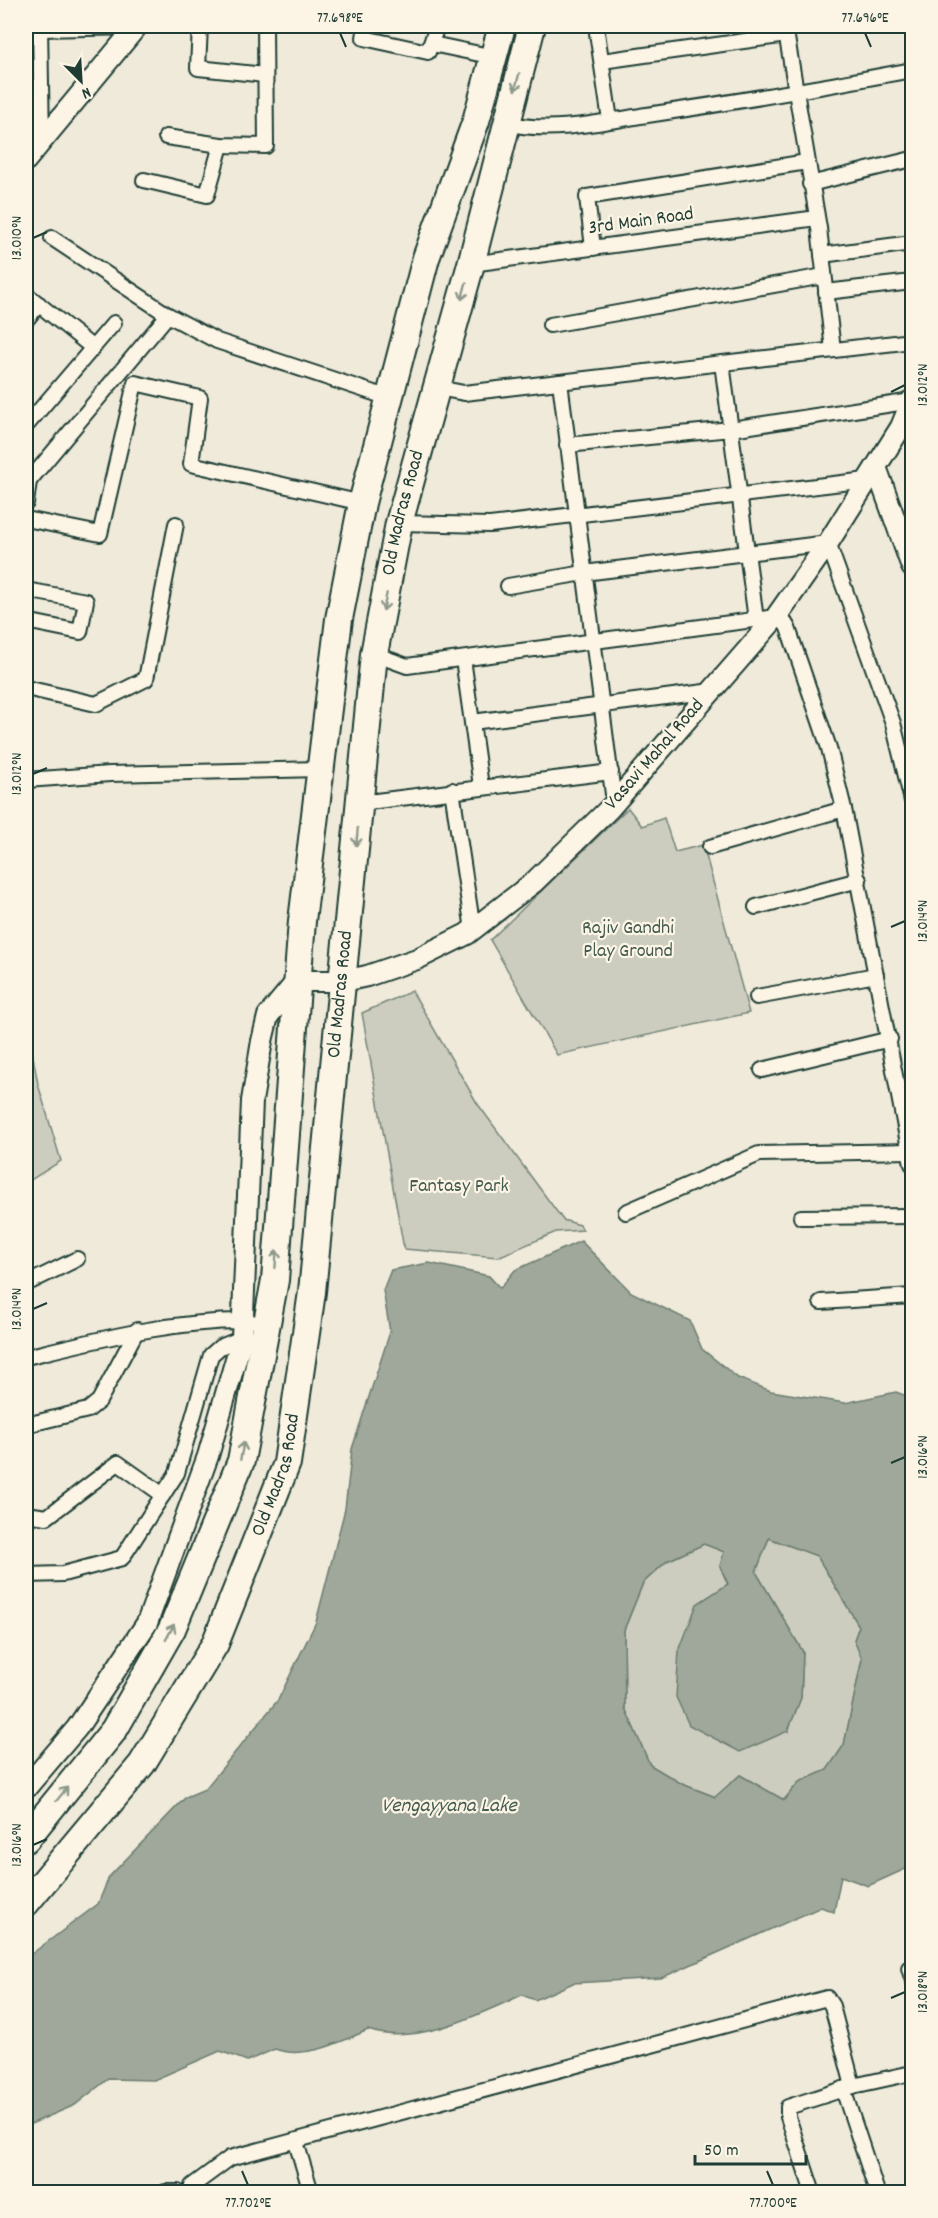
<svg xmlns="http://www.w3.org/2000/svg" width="938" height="2218" font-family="Dekko,sans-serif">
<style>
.green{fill:#cccdbf;stroke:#76857a;stroke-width:1.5}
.water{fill:#9fa89a;stroke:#6c7d71;stroke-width:1.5;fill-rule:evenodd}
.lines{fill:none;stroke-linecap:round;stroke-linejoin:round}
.street-casing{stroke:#1f3d34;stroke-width:18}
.secondary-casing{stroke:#1f3d34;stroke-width:24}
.highway-casing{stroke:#1f3d34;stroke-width:30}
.street{stroke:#fcf5e5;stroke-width:14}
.secondary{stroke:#fcf5e5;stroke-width:20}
.highway{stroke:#fcf5e5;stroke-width:26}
.oneway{stroke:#8e998c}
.ticks{fill:none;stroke:#1f3d34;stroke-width:2}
.labels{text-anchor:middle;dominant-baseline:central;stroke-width:4.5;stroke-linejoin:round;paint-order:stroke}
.street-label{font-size:20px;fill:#1f3d34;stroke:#fcf5e5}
.park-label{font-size:20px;fill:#425a50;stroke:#fcf5e5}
.water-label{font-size:21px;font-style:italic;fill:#455d53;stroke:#fcf5e5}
.neatline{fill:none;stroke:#1f3d34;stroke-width:2}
.ticks-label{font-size:15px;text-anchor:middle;fill:#1f3d34}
</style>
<rect width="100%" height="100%" fill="#efeada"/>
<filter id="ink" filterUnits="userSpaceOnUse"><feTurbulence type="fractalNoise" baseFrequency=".0167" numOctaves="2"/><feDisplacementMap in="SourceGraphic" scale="12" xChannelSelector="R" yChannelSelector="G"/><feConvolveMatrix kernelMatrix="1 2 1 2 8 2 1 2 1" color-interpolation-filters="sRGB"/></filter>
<g filter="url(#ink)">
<!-- green -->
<g class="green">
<path d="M 628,808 L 642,826 L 664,818 L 675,852 L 703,845 L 749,1013 L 557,1055 L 490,940 Z"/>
<path d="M 412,991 L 477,1103 L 563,1220 L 580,1225 L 583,1230 L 556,1232 L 498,1257 L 404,1249 L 362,1013 Z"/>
<path d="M 29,1035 L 38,1084 L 61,1161 L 26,1183 L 26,1036 Z"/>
<path d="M 769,1538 L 817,1556 L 859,1626 L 854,1640 L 862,1659 L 844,1745 L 827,1770 L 799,1782 L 784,1800 L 740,1775 L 716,1797 L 682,1784 L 650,1765 L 625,1708 L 624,1630 L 643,1583 L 667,1561 L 704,1544 L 725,1552 L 720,1566 L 788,1731 L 801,1697 L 803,1652 L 756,1572 Z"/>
</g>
<!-- water -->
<path class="water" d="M 581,1241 L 631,1292 L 690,1321 L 702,1349 L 738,1378 L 771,1391 L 845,1403 L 896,1392 L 912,1398 L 912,1866 L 868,1886 L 841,1876 L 834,1912 L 821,1907 L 661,1978 L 573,1983 L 535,2000 L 522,1995 C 479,2014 416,2047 368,2030 C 340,2042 306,2060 275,2049 L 247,2061 L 220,2051 L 154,2080 L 108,2079 L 75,2105 L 26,2126 L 26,1958 L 98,1904 L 109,1877 L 186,1797 L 205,1789 L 278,1700 L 316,1622 L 345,1509 L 352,1449 L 390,1332 L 383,1290 L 391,1270 L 429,1263 L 489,1276 L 500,1288 L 515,1270 ZM 769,1538 L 817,1556 L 859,1626 L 854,1640 L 862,1659 L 844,1745 L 827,1770 L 799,1782 L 784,1800 L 740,1775 L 715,1797 L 682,1784 L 650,1765 L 625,1708 L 624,1630 L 643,1583 L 667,1561 L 704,1544 L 724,1552 L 720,1566 L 728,1584 L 697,1604 L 679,1651 L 676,1697 L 689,1725 L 740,1752 L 788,1731 L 801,1698 L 803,1652 L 756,1572 Z"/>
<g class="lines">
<defs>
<g id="street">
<path d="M 40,26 L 42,140"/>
<path d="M 200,26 L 198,68 L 265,75"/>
<path d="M 366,26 L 364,38 L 428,52 L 437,26"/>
<path d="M 596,26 L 610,120"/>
<path d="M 785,26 L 819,228 L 833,350"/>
<path d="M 40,29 L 135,27"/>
<path d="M 432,44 L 494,57"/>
<path d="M 602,61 L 787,35"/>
<path d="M 506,123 C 550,134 602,122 647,115 C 736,102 824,87 912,70"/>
<path d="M 166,137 L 221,145 L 266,146 L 265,26"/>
<path d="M 144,180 L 207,195 L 221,145"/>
<path d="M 810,184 L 912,159"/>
<path d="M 52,238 L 168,315 L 217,341 L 389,398"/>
<path d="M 593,248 L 587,197 L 807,162"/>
<path d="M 822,255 L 912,243"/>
<path d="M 471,264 L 817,218"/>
<path d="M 826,292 L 912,282"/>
<path d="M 26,294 L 93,348"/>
<path d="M 26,320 L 39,304"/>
<path d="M 550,325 L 824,276"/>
<path d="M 722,363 L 756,620"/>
<path d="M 560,382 L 614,802"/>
<path d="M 438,388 L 464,393 L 912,341"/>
<path d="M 26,426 L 114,323"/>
<path d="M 567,445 L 731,429 L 912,401"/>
<path d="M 26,479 L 29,481 L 168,315"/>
<path d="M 26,503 L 29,481"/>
<path d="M 26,519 L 100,534 L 135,383 L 200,398 L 191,464 L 362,503"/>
<path d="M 399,523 L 490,525 L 867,480"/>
<path d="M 508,586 L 584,573 L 828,543 L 893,723 L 912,801"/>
<path d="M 26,590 L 86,601 L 80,632 L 26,621"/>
<path d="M 779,613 L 788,628 L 829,748 L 844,809 L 912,1164"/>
<path d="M 374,654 L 407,666 L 776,617"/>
<path d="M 463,659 L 481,786"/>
<path d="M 26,688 L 96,704 L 146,679 L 176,524"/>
<path d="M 472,722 L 712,691"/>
<path d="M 26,780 L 110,774 L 320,769"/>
<path d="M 452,790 L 473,930"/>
<path d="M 360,803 L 611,772"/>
<path d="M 710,847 L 844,809"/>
<path d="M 756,907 L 859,880"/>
<path d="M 757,997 L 876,975"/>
<path d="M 762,1070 L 890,1039"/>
<path d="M 626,1212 L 759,1154 L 910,1151"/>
<path d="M 801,1217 L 912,1216"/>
<path d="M 26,1284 L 77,1259"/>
<path d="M 821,1302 L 912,1296"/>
<path d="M 26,1357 C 100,1339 173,1320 250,1321"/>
<path d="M 26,1425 L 88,1410 L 99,1401 L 137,1330"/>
<path d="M 26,1514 L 47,1517 L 118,1463 L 163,1495"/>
<path d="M 26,1575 L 63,1574 L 122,1558 L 177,1473 L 211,1355 L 220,1347 L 247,1336"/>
<path d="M 909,1968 L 912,1978"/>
<path d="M 843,2089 L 877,2192"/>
<path d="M 296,2142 L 311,2192"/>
<path d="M 192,2186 L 230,2158 L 827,1998 L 832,2006 L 853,2086 L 912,2073"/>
<path d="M 812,2190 L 788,2117 L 788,2107 L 853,2086"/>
<path d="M 165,2192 L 178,2192"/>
</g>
<g id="secondary">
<path d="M 26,160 L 137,26"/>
<path d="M 876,467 L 912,567"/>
<path d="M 26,1788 L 77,1728 L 147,1623 L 208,1456 L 242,1338 L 252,1101 L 262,1041 L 268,1016 L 297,981 L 344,981 L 367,976 L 417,959 L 467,934 L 534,882 L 610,808 L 776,617 L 828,543 L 901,427 L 912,400"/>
</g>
<g id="highway">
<path d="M 26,1839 L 114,1730 L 172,1629 L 241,1461 L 275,1280 L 302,921 L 339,619 L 362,503 L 426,258 L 476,121 L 502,26"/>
<path id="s1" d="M 26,1903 L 142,1764 L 215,1644 L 287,1463 L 312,1292 L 374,654 L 399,523 L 471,264 L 532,26"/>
</g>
</defs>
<!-- street casing -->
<use href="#street" class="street-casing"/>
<!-- secondary casing -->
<use href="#secondary" class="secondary-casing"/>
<!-- highway casing -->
<use href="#highway" class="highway-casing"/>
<!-- street -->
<use href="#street" class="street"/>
<!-- secondary -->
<use href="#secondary" class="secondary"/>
<!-- highway -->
<use href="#highway" class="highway"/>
</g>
<!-- one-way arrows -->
<defs><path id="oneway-shaft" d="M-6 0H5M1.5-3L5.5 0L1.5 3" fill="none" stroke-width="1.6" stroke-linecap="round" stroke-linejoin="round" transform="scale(1.5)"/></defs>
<g class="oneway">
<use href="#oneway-shaft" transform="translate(517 82) rotate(105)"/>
<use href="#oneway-shaft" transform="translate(464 291) rotate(105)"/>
<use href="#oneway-shaft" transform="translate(385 602) rotate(101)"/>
<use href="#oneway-shaft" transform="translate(357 837) rotate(95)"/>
<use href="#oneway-shaft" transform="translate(276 1259) rotate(-86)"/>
<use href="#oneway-shaft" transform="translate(242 1451) rotate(-79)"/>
<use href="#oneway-shaft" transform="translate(170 1632) rotate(-62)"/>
<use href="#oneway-shaft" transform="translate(62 1794) rotate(-51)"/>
</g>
</g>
<!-- ticks -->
<path class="ticks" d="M 340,33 L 346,47M 865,33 L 871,47M 33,238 L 47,232M 891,392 L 905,385M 33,774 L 47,768M 891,927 L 905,921M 33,1309 L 47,1303M 891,1463 L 905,1457M 33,1845 L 47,1839M 891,1998 L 905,1992M 242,2171 L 248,2185M 767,2171 L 773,2185"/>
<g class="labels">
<!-- street labels -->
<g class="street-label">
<text transform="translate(641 222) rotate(-8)">3rd Main Road</text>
<text stroke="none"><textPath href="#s1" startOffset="1474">Old Madras Road</textPath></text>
<text transform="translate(655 755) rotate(-49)">Vasavi Mahal Road</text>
<text stroke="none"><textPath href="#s1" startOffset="988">Old Madras Road</textPath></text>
<text stroke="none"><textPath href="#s1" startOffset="502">Old Madras Road</textPath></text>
</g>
<!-- park labels -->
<g class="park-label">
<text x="628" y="929">Rajiv Gandhi<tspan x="628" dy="23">Play Ground</tspan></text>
<text x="459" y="1187">Fantasy Park</text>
</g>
<!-- water labels -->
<g class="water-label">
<text x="449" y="1807">Vengayyana Lake</text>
</g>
</g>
<!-- margin -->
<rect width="938" height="2218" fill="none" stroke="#fcf5e5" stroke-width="66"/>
<!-- north arrow -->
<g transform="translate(81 81) rotate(156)" stroke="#fcf5e5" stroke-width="4.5" paint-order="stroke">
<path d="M0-4.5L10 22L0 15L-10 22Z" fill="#1f3d34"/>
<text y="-9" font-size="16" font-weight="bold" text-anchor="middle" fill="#1f3d34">N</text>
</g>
<!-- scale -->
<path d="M695 2155v9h111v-9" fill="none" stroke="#1f3d34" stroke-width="3"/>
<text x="704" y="2155" font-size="18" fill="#1f3d34" stroke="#fcf5e5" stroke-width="4.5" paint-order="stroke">50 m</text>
<rect x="33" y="33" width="872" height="2152" class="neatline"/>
<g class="ticks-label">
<text x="340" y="22">77.698°E</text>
<text x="865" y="22">77.696°E</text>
<text transform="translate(16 238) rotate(-90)" y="5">13.010°N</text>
<text transform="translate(922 385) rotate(-90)" y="5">13.012°N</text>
<text transform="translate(16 774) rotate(-90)" y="5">13.012°N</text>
<text transform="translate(922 921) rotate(-90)" y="5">13.014°N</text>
<text transform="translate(16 1309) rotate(-90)" y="5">13.014°N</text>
<text transform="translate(922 1457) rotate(-90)" y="5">13.016°N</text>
<text transform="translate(16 1845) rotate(-90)" y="5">13.016°N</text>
<text transform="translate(922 1992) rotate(-90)" y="5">13.018°N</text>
<text x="248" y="2207">77.702°E</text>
<text x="773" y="2207">77.700°E</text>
</g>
</svg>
